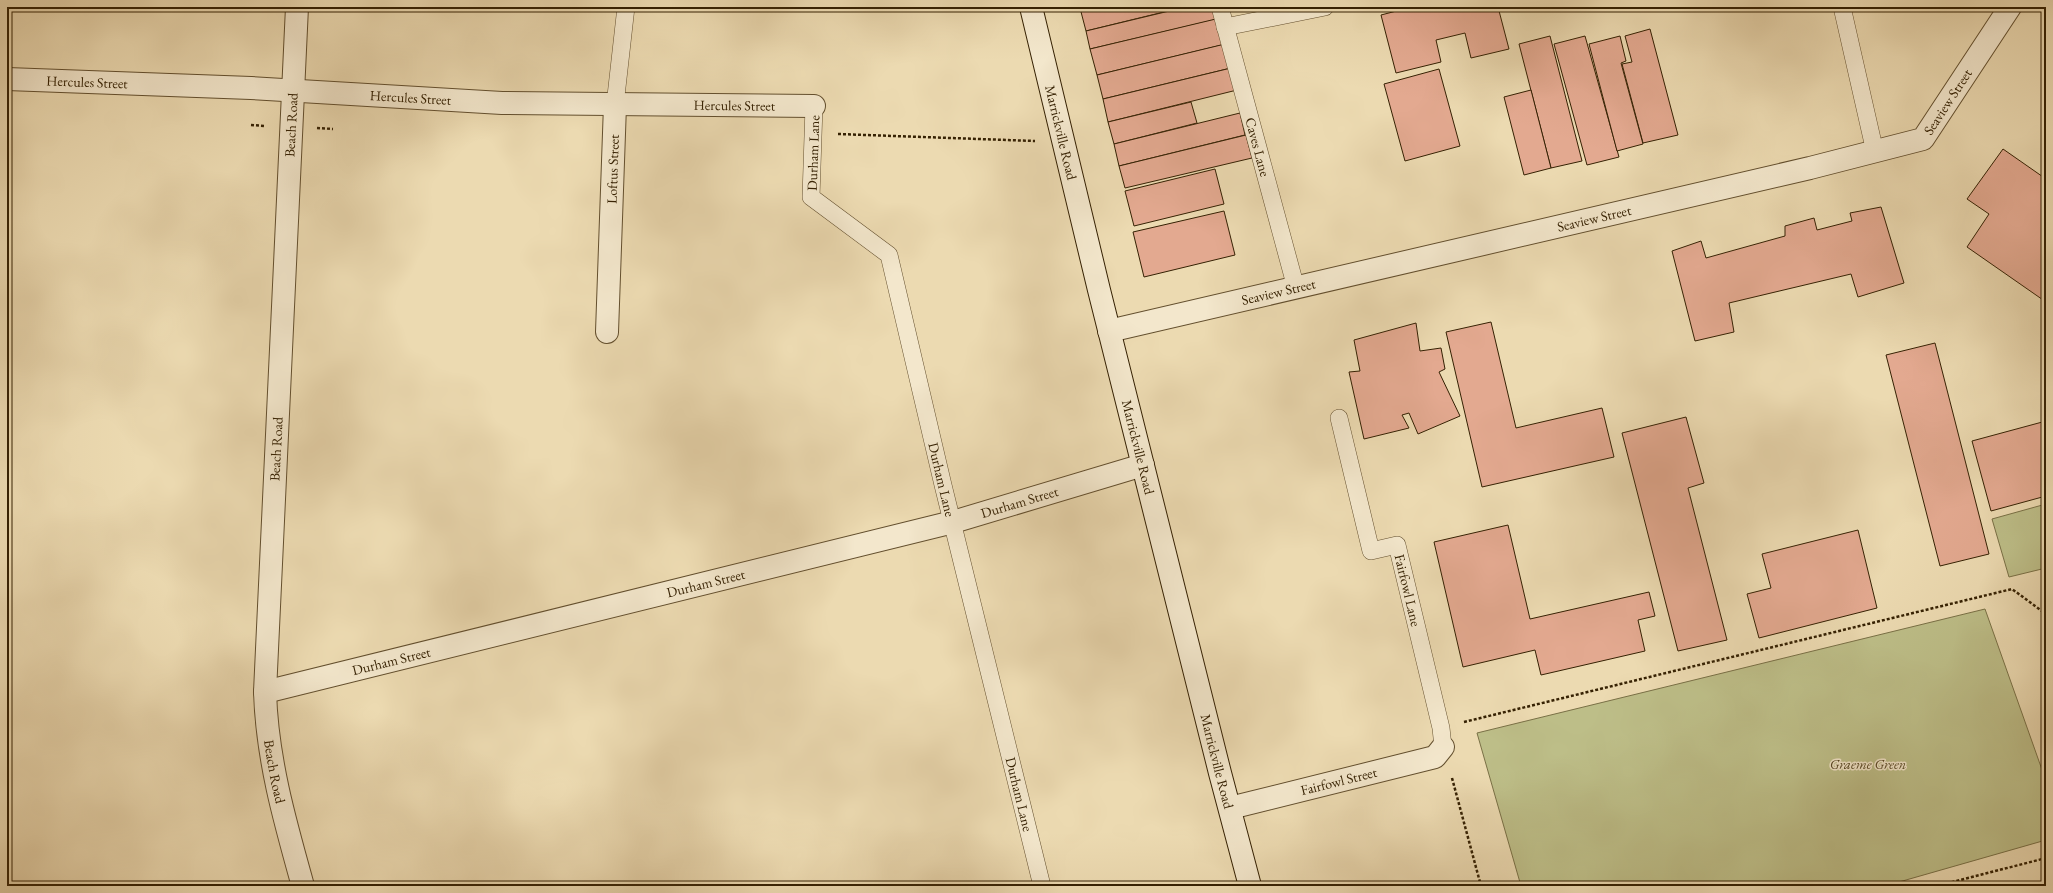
<svg xmlns="http://www.w3.org/2000/svg" width="2053" height="893" font-family="'EB Garamond',serif">
<style>
.green{fill:#bdbe88;stroke:#797046}
.building{fill:#e3a990;stroke:#352103}
.lines{fill:none;stroke-linecap:round;stroke-linejoin:round}
.lane-casing{stroke:#634f2e;stroke-width:18}
.street-casing{stroke:#634f2e;stroke-width:24}
.secondary-casing{stroke:#352103;stroke-width:24}
.path{stroke:#352103;stroke-width:2.5;stroke-dasharray:3 2;stroke-linecap:butt}
.lane{stroke:#f3e7cc;stroke-width:17}
.street{stroke:#f3e7cc;stroke-width:22}
.secondary{stroke:#f3e7cc;stroke-width:22}
.labels{text-anchor:middle;dominant-baseline:central;stroke-width:3;stroke-linejoin:round;paint-order:stroke}
.street-label{font-size:14px;fill:#352103;stroke:#f3e7cc}
.park-label{font-size:14px;font-style:italic;fill:#574824;stroke:#f3e7cc}
</style>
<rect width="100%" height="100%" fill="#ecdab1"/>
<filter id="stains"><feTurbulence type="fractalNoise" baseFrequency=".005" numOctaves="4"/><feColorMatrix values="0 0 0 0 .2 0 0 0 0 .09 0 0 0 0 .02 0 0 0 .5 -.17"/></filter>
<radialGradient id="worn" r=".72"><stop offset=".6" stop-color="#630" stop-opacity="0"/><stop offset="1" stop-color="#630" stop-opacity=".3"/></radialGradient>
<!-- green -->
<g class="green">
<path d="M 2046,504 L 2046,568 L 2009,577 L 1992,519 Z"/>
<path d="M 1985,609 L 2046,781 L 2046,840 L 1885,886 L 1521,886 L 1477,733 Z"/>
</g>
<!-- building -->
<g class="building">
<path d="M 1086,7 L 1176,7 L 1176,9 L 1086,31 L 1080,8 Z"/>
<path d="M 1186,7 L 1215,7 L 1218,19 L 1090,49 L 1086,31 Z"/>
<path d="M 1412,7 L 1498,7 L 1509,49 L 1471,58 L 1465,33 L 1436,40 L 1441,62 L 1396,73 L 1381,15 Z"/>
<path d="M 1220,18 L 1226,44 L 1097,75 L 1090,49 Z"/>
<path d="M 1650,29 L 1678,135 L 1643,143 L 1622,64 L 1632,62 L 1625,36 Z"/>
<path d="M 1550,36 L 1582,161 L 1551,168 L 1519,44 Z"/>
<path d="M 1585,36 L 1619,157 L 1587,165 L 1554,44 Z"/>
<path d="M 1620,36 L 1626,61 L 1621,63 L 1643,144 L 1617,151 L 1589,44 Z"/>
<path d="M 1225,44 L 1231,68 L 1103,99 L 1097,75 Z"/>
<path d="M 1231,68 L 1237,90 L 1108,122 L 1103,99 Z"/>
<path d="M 1439,69 L 1460,146 L 1405,161 L 1384,84 Z"/>
<path d="M 1531,90 L 1551,168 L 1524,175 L 1504,97 Z"/>
<path d="M 1191,102 L 1197,123 L 1114,144 L 1108,122 Z"/>
<path d="M 1240,113 L 1245,135 L 1119,166 L 1114,144 Z"/>
<path d="M 1246,135 L 1252,158 L 1125,188 L 1119,166 Z"/>
<path d="M 2003,149 L 2046,179 L 2046,302 L 1967,247 L 1989,214 L 1967,199 Z"/>
<path d="M 1215,169 L 1224,204 L 1134,226 L 1125,191 Z"/>
<path d="M 1881,207 L 1904,283 L 1858,297 L 1851,274 L 1729,303 L 1734,332 L 1695,341 L 1672,251 L 1701,241 L 1706,258 L 1785,236 L 1785,226 L 1814,218 L 1817,230 L 1852,221 L 1850,213 Z"/>
<path d="M 1224,211 L 1235,255 L 1144,277 L 1133,232 Z"/>
<path d="M 1491,322 L 1516,428 L 1602,408 L 1614,457 L 1482,487 L 1446,332 Z"/>
<path d="M 1416,323 L 1420,351 L 1441,348 L 1445,369 L 1439,372 L 1460,416 L 1418,434 L 1409,413 L 1402,415 L 1409,428 L 1364,439 L 1349,372 L 1360,371 L 1354,340 Z"/>
<path d="M 1935,343 L 1989,554 L 1940,566 L 1886,355 Z"/>
<path d="M 1686,417 L 1704,483 L 1688,488 L 1727,640 L 1678,651 L 1622,433 Z"/>
<path d="M 2046,421 L 2046,496 L 1991,511 L 1972,441 Z"/>
<path d="M 1508,525 L 1530,619 L 1649,592 L 1655,616 L 1638,620 L 1645,651 L 1541,675 L 1535,650 L 1463,667 L 1434,542 Z"/>
<path d="M 1858,530 L 1877,608 L 1759,638 L 1747,594 L 1771,588 L 1762,554 Z"/>
</g>
<g class="lines">
<defs>
<g id="lane">
<path id="s1" d="M 1220,7 L 1296,288"/>
<path d="M 1842,7 L 1875,152"/>
<path d="M 1225,27 L 1325,7"/>
<path d="M 615,105 L 626,7"/>
<path id="s2" d="M 814,106 L 811,197 L 889,255 L 943,485 L 1042,886"/>
<path id="s3" d="M 1339,418 L 1371,551 L 1397,545 L 1441,728 L 1443,747"/>
</g>
<g id="street">
<path id="s4" d="M 297,7 L 265,692 C 267,759 285,822 303,886"/>
<path id="s5" d="M 7,79 L 251,88 L 502,103 L 814,106"/>
<path id="s6" d="M 1109,331 L 1810,168 L 1923,139 L 2010,7"/>
<path id="s7" d="M 607,332 L 615,105"/>
<path id="s8" d="M 265,692 L 953,522 L 1143,465"/>
<path id="s9" d="M 1230,808 L 1435,757 L 1443,747"/>
</g>
<g id="secondary">
<path id="s10" d="M 1031,7 L 1099,290 L 1220,773 L 1250,886"/>
</g>
</defs>
<!-- lane casing -->
<use href="#lane" class="lane-casing"/>
<!-- street casing -->
<use href="#street" class="street-casing"/>
<!-- secondary casing -->
<use href="#secondary" class="secondary-casing"/>
<!-- path -->
<g class="path">
<path d="M 251,125 L 265,126"/>
<path d="M 317,128 L 333,129"/>
<path d="M 838,134 L 1035,141"/>
<path d="M 1464,722 L 2012,589 L 2046,614"/>
<path d="M 1452,778 L 1481,886"/>
<path d="M 1937,886 L 2046,858"/>
</g>
<!-- lane -->
<use href="#lane" class="lane"/>
<!-- street -->
<use href="#street" class="street"/>
<!-- secondary -->
<use href="#secondary" class="secondary"/>
</g>
<g class="labels">
<!-- street labels -->
<g class="street-label">
<text stroke="none"><textPath href="#s5" startOffset="80">Hercules Street</textPath></text>
<text stroke="none"><textPath href="#s5" startOffset="404">Hercules Street</textPath></text>
<text stroke="none"><textPath href="#s6" startOffset="881">Seaview Street</textPath></text>
<text stroke="none"><textPath href="#s5" startOffset="728">Hercules Street</textPath></text>
<text transform="translate(291 125) rotate(-87)">Beach Road</text>
<text stroke="none"><textPath href="#s10" startOffset="129">Marrickville Road</textPath></text>
<text stroke="none"><textPath href="#s1" startOffset="145">Caves Lane</textPath></text>
<text transform="translate(813 153) rotate(-88)">Durham Lane</text>
<text stroke="none"><textPath href="#s7" startOffset="163">Loftus Street</textPath></text>
<text stroke="none"><textPath href="#s6" startOffset="498">Seaview Street</textPath></text>
<text stroke="none"><textPath href="#s6" startOffset="174">Seaview Street</textPath></text>
<text stroke="none"><textPath href="#s10" startOffset="453">Marrickville Road</textPath></text>
<text transform="translate(276 449) rotate(-87)">Beach Road</text>
<text stroke="none"><textPath href="#s2" startOffset="419">Durham Lane</textPath></text>
<text stroke="none"><textPath href="#s8" startOffset="778">Durham Street</textPath></text>
<text stroke="none"><textPath href="#s8" startOffset="454">Durham Street</textPath></text>
<text stroke="none"><textPath href="#s3" startOffset="210">Fairfowl Lane</textPath></text>
<text stroke="none"><textPath href="#s8" startOffset="130">Durham Street</textPath></text>
<text stroke="none"><textPath href="#s10" startOffset="777">Marrickville Road</textPath></text>
<text stroke="none"><textPath href="#s4" startOffset="766">Beach Road</textPath></text>
<text stroke="none"><textPath href="#s9" startOffset="112">Fairfowl Street</textPath></text>
<text stroke="none"><textPath href="#s2" startOffset="743">Durham Lane</textPath></text>
</g>
<!-- park labels -->
<g class="park-label">
<text x="1868" y="764">Graeme Green</text>
</g>
</g>
<!-- margin -->
<rect width="2053" height="893" fill="none" stroke="#ecdab1" stroke-width="24"/>
<rect x="8" y="8" width="2037" height="877" fill="none" stroke="#352103" stroke-width="2"/>
<rect x="12" y="12" width="2029" height="869" fill="none" stroke="#352103"/>
<rect width="100%" height="100%" filter="url(#stains)"/>
<rect width="100%" height="100%" fill="url(#worn)"/>
</svg>
